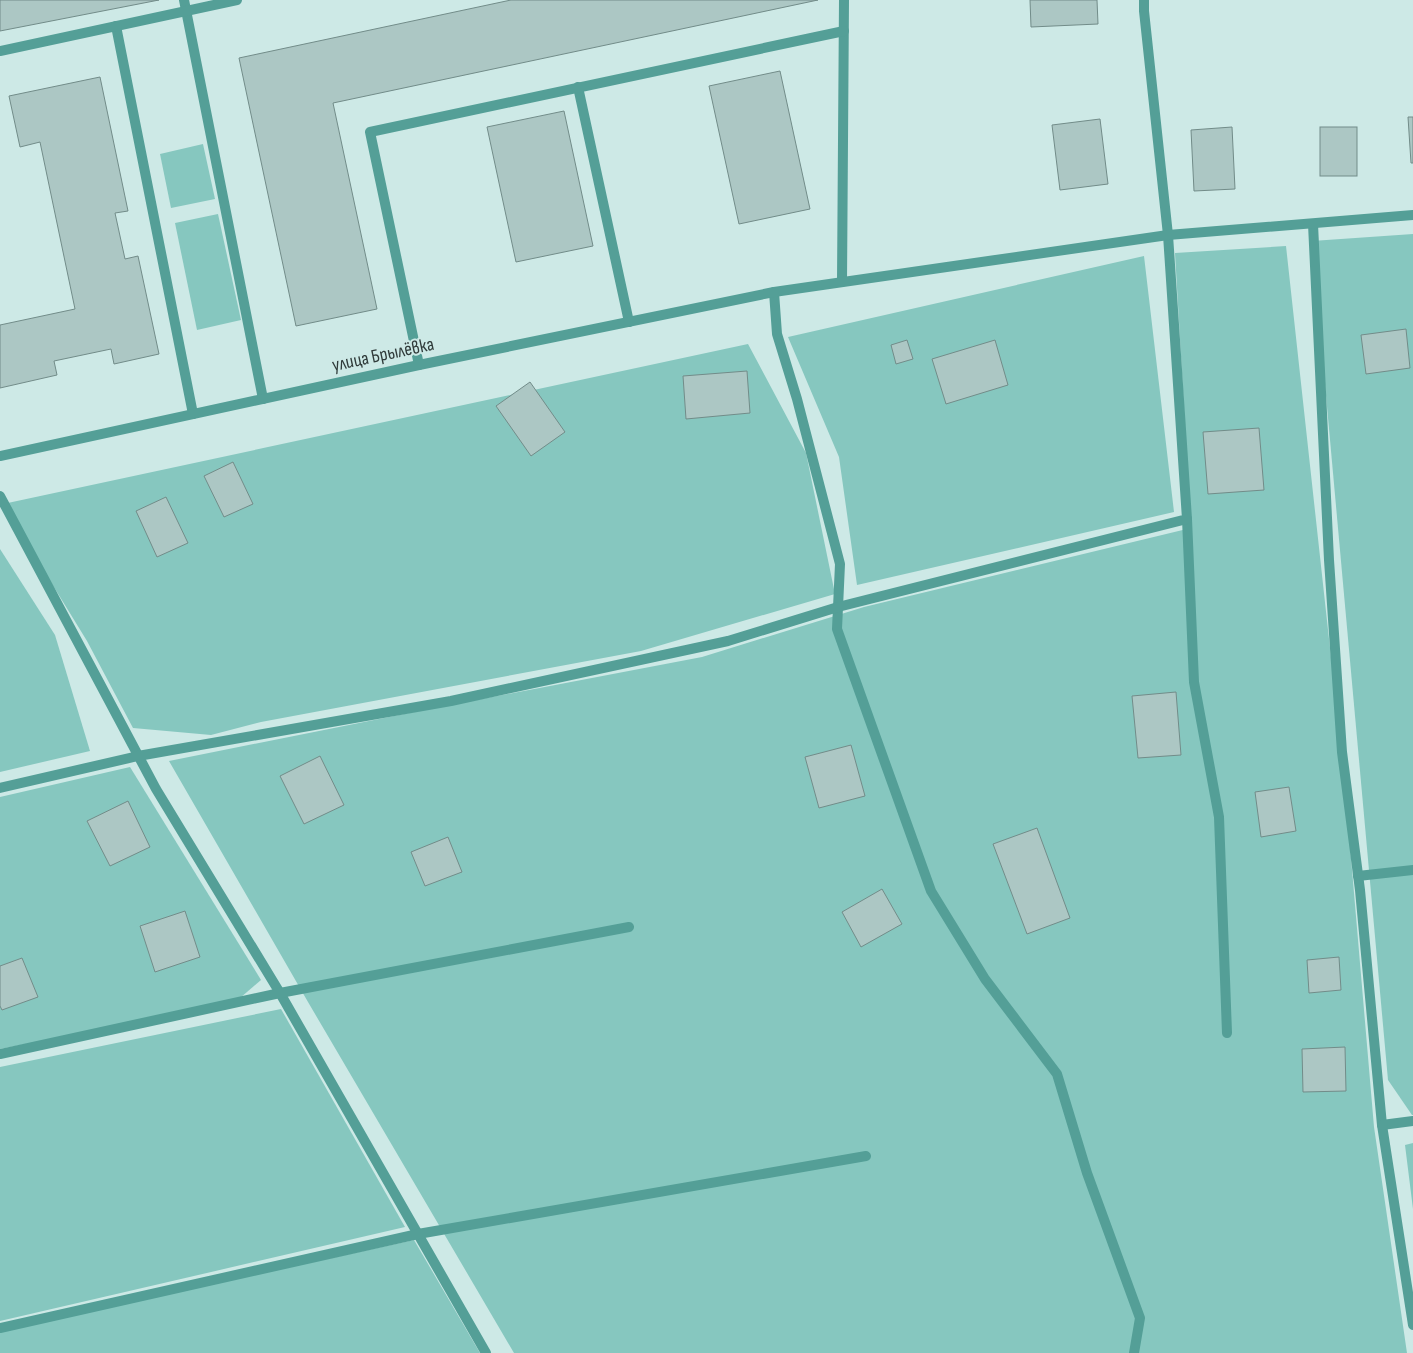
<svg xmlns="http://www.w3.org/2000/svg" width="1413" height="1353" font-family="'Sofia Sans Condensed',sans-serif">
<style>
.green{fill:#86c7bf}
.building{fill:#acc7c4;stroke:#728c89}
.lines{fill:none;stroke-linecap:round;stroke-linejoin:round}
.service{stroke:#549f97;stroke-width:10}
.minor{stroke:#549f97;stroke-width:10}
.labels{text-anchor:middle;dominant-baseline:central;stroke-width:4;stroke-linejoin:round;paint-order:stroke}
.street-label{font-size:19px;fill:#303b3a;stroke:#cde9e6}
</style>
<rect width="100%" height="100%" fill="#cde9e6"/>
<!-- green -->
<g class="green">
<path d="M 203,144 L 215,199 L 171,208 L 160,154 Z"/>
<path d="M 218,214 L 241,320 L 197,330 L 175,223 Z"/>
<path d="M 1413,234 L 1413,1115 L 1412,1115 L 1388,1080 L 1312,241 Z"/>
<path d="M 1286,246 L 1344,776 L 1374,1127 L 1407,1353 L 514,1353 L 308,1002 L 169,761 L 439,707 L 702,657 L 864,607 L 1191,528 L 1175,253 Z"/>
<path d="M 1144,256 L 1174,512 L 857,585 L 839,457 L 788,337 Z"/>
<path d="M 748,344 L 806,453 L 835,594 L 641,651 L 261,722 L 211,735 L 133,728 L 87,641 L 3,504 Z"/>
<path d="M 0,549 L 55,635 L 90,751 L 0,772 Z"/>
<path d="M 130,767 L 261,980 L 233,1004 L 0,1049 L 0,797 Z"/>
<path d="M 281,1009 L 405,1227 L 0,1321 L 0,1067 Z"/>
<path d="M 1413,1143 L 1413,1209 L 1405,1145 Z"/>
<path d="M 414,1240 L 480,1353 L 0,1353 L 0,1330 Z"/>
</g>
<!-- building -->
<g class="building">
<path d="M 0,0 L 159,0 L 0,31 Z"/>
<path d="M 511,0 L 818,0 L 333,103 L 377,309 L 296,326 L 239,58 Z"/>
<path d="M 1030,0 L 1097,0 L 1098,24 L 1031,27 Z"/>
<path d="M 780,71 L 810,209 L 739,224 L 709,86 Z"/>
<path d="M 100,77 L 128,211 L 115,213 L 125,259 L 138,256 L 159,354 L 114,364 L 111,349 L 54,361 L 57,375 L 0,388 L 0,325 L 75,309 L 40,142 L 20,147 L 9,96 Z"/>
<path d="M 564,111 L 593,246 L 516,262 L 487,127 Z"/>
<path d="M 1408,117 L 1413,117 L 1413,163 L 1411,163 Z"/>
<path d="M 1100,119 L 1108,184 L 1060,190 L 1052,125 Z"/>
<path d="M 1232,127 L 1235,189 L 1194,191 L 1191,130 Z"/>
<rect x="1320" y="127" width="37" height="49"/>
<path d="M 1406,329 L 1410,368 L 1366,374 L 1361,335 Z"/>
<path d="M 907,340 L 913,359 L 896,364 L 891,345 Z"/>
<path d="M 995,340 L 1008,385 L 946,404 L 932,359 Z"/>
<path d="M 747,371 L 750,413 L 686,419 L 683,376 Z"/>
<path d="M 530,382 L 565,432 L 531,456 L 496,406 Z"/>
<path d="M 1259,428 L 1264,490 L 1208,494 L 1203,432 Z"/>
<path d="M 233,462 L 253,504 L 224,517 L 204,476 Z"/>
<path d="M 166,497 L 188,543 L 157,557 L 136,511 Z"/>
<path d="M 1176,692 L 1181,755 L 1138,758 L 1132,696 Z"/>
<path d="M 851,745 L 865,796 L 819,808 L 805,757 Z"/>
<path d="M 320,756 L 344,805 L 304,824 L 280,776 Z"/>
<path d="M 1289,787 L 1296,831 L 1261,837 L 1255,792 Z"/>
<path d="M 128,801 L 150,847 L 110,866 L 87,821 Z"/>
<path d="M 1037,828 L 1070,918 L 1027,934 L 993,844 Z"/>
<path d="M 448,837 L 462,872 L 425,886 L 411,852 Z"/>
<path d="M 882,889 L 902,924 L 861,947 L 842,912 Z"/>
<path d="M 185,911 L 200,957 L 155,972 L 140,926 Z"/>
<path d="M 1339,957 L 1341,990 L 1309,993 L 1307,960 Z"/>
<path d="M 22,958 L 38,997 L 2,1010 L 0,1006 L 0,966 Z"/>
<path d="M 1345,1047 L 1346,1091 L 1303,1092 L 1302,1049 Z"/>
</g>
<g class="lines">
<!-- service -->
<g class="service">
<path d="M 184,0 L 263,399"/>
<path d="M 116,26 L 193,414"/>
<path d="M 0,51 L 237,0"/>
<path d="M 578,87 L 629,322"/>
<path d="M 1313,224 L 1329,560 L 1342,752 L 1360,890 L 1382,1125 L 1413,1325"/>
<path d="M 842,282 L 844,0"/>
<path d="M 774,292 L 777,334 L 797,399 L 840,564 L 837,629 L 931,891 L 985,979 L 1057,1074 L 1087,1173 L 1140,1318 L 1134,1353"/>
<path d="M 419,365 L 370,132 L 844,31"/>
<path d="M 0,496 L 156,789 L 280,993 L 486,1353"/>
<path d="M 1187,519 L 1194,682 L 1219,817 L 1227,1033"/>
<path d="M 0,788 L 138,756 L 451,701 L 728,641 L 838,607 L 1187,519 L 1168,235"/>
<path d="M 1358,876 L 1413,870"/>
<path d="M 0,1054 L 280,993 L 629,927"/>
<path d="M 1382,1125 L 1413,1121"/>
<path d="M 0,1328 L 418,1234 L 866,1156"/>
</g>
<!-- minor -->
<g class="minor">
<path d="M 1144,0 L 1144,11 L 1168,235"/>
<path d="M 0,456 L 419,365 L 774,292 L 1168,235 L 1413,215"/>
</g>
</g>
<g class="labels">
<!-- street labels -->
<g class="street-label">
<text transform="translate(383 355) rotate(-12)">улица Брылёвка</text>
</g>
</g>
</svg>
